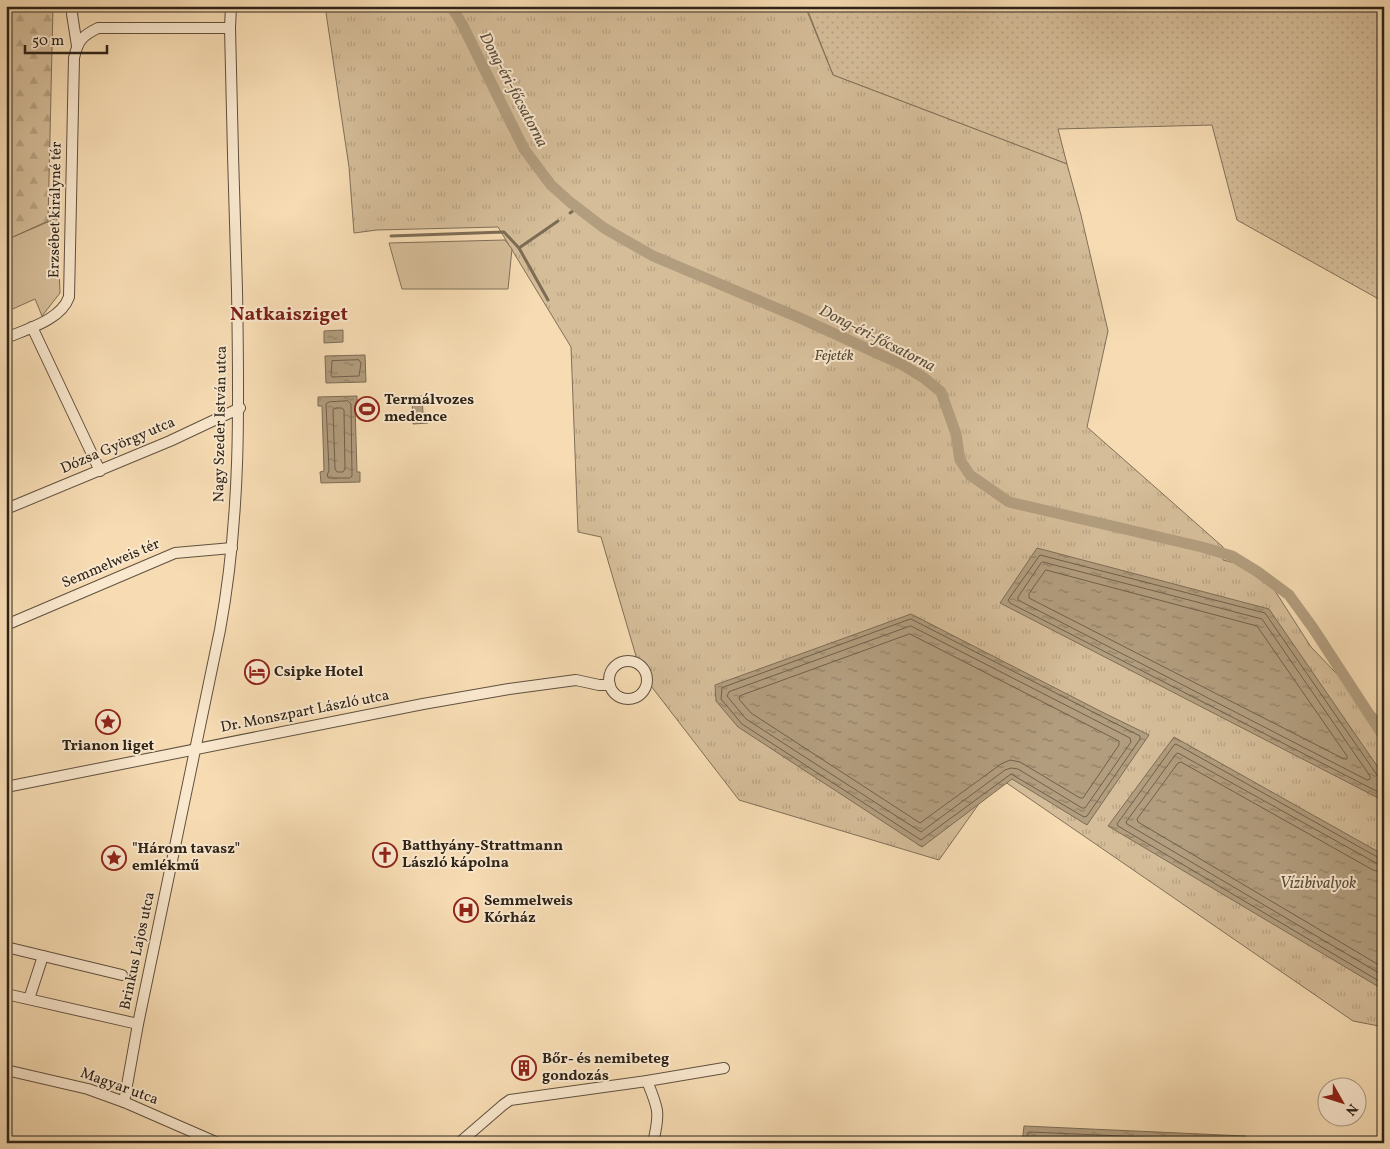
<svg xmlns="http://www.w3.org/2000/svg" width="1390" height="1149" font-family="Vollkorn,serif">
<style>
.grass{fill:url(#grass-dots);stroke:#817058}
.forest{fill:url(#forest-firs);stroke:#817058}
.park{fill:url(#park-tufts);stroke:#817058}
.pitch{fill:#d5bd99;stroke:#817058}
.water{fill:url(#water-ripples);stroke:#7d6c55}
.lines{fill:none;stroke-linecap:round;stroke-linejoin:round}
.shore{stroke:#70604b;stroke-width:1}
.stream{stroke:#7d6c55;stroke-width:3}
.canal{stroke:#b29d7e;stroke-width:11}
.street-casing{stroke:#60513f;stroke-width:12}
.street{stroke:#fae8ce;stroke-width:10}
.labels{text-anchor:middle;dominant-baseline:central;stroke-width:4;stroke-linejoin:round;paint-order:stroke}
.street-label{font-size:15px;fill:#2d2318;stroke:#fae8ce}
.park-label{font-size:15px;font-style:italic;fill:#574a38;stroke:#fae8ce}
.poi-label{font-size:15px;font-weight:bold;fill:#2d2318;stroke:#fae8ce;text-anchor:start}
.water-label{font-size:16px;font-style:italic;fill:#5c4e3c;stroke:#fae8ce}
.district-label{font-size:20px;font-weight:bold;fill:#7a1f14;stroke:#fae8ce}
</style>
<defs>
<pattern id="grass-dots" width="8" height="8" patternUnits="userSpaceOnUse" patternTransform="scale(1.25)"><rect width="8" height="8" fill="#d5bd99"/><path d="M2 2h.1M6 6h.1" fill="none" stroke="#b7a283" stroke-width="1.8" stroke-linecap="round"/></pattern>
<pattern id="forest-firs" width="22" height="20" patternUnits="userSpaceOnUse" patternTransform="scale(1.25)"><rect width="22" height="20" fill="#d5bd99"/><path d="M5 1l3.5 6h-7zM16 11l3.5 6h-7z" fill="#b7a283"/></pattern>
<pattern id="park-tufts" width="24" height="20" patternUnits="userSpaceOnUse" patternTransform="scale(1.25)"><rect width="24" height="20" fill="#d5bd99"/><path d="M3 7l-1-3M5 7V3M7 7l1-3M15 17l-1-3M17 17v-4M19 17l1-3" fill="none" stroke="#b7a283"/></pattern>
<pattern id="water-ripples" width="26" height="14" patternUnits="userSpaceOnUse" patternTransform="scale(1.25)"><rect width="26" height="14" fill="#b29d7e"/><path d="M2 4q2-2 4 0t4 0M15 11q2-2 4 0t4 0" fill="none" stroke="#918066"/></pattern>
</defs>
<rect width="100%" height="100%" fill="#f7dcb3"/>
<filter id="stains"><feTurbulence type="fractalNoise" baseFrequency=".004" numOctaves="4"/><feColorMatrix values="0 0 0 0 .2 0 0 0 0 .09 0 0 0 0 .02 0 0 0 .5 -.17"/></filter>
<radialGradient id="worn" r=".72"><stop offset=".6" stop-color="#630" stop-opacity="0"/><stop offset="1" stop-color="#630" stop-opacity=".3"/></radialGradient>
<!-- grass -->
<path class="grass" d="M 806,6 L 1384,6 L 1384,302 L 1237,220 L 1212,125 L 1058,129 L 1067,164 L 833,75 Z"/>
<!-- forest -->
<path class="forest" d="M 6,6 L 53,6 L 48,221 L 6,240 Z"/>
<!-- park -->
<path class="park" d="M 325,6 L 805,6 L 833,75 L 1067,164 L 1081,215 L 1108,331 L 1087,427 L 1223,547 L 1223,560 L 1261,569 L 1311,647 L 1384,723 L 1384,1027 L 1353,1021 L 998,777 L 939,860 L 739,800 L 641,673 L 601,537 L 578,532 L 571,347 L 498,227 L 377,230 L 354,233 L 349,167 Z"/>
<!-- pitch -->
<g class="pitch">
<path d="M 57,218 L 60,293 L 42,316 L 35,299 L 6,312 L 6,240 Z"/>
<path d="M 505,240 L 512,249 L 508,289 L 402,289 L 389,243 Z"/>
</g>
<!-- water -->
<g class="water">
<path d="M 343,330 L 343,342 L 324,343 L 324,331 Z"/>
<path d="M 365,355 L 366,382 L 326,383 L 325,356 Z"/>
<path d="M 357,396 L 357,406 L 355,406 L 357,472 L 360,472 L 360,482 L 321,483 L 320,472 L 324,471 L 322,406 L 318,406 L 318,397 Z"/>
<path d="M 412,396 L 422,396 L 423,413 L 428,413 L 428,423 L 413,424 Z"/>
<path d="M 1037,548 L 1269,609 L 1384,776 L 1384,801 L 1000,603 Z"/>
<path d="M 911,614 L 1100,711 L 1149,735 L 1087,825 L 1012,779 L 922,847 L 738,727 L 716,701 L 715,685 Z"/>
<path d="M 1174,737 L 1384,855 L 1384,990 L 1108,826 Z"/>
<path d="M 1024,1126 L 1245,1136 L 1246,1136 L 1243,1143 L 1022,1143 Z"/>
</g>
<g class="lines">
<!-- shore -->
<g class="shore">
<path d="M 359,360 L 361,363 L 359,376 L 333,377 L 331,376 L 332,361 Z"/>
<path d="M 348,401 L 351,404 L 352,476 L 350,478 L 329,478 L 327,476 L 329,470 L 326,404 L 329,402 Z"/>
<path d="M 336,408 L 342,408 L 344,410 L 345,469 L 343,472 L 337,472 L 335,469 L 333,410 Z"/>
<path d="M 1043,562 L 1262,619 L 1370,776 L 1370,779 L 1367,780 L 1018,600 L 1018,597 L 1041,563 Z"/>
<path d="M 1046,570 L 1257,626 L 1347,756 L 1347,759 L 1344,759 L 1029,598 L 1029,594 Z"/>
<path d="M 911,619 L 1140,736 L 1140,739 L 1087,816 L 1084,817 L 1011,774 L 921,840 L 742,724 L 721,699 L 722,688 Z"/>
<path d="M 911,626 L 1130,738 L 1131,742 L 1085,808 L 1082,808 L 1018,769 L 1011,768 L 1005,770 L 921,832 L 746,719 L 727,696 L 729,692 Z"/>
<path d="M 910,634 L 1119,741 L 1119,745 L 1083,798 L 1080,798 L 1020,762 L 1010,760 L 1001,764 L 920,823 L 751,713 L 739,699 L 740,696 Z"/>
<path d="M 1384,778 L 1377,775 L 1265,613 L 1040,555 L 1008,600 L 1010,603 L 1384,795"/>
<path d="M 1384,859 L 1379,858 L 1176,744 L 1174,745 L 1117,824 L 1118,826 L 1384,984"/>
<path d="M 1384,865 L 1376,863 L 1178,753 L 1176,754 L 1126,822 L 1127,824 L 1384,976"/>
<path d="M 1384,873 L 1373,870 L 1181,762 L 1178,763 L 1137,819 L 1138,822 L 1384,968"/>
<path d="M 1027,1143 L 1028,1133 L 1030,1132 L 1237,1141 L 1239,1143"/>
<path d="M 1033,1143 L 1034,1139 L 1036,1138 L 1139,1143"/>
</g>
<!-- stream -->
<g class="stream">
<path d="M 570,213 L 577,208"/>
<path d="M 391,236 L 504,232 L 519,248 L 558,221"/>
<path d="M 519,248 L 548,300"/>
<path d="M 1378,1143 L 1384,1133"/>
</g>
<!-- canal -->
<path class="canal" d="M 451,6 L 462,24 L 524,149 L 551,185 L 570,202 L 604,228 L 653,256 L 800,318 L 903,365 L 924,378 L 941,392 L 956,434 L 960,460 L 970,475 L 1009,502 L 1202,547 L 1232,556 L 1258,572 L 1289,595 L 1313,628 L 1384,737"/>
<defs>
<g id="street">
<path d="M 73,6 L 72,14 L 77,46"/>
<path d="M 32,327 L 100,471"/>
<path d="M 6,338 C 27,329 61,320 69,297 L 74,58 C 78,40 82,36 98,28 L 230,28"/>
<path d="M 6,509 L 170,441 L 240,408"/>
<path d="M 6,625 L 175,553 L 232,548"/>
<circle cx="628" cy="680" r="19"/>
<path d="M 6,787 L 423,704 L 509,689 L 576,680 L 599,685 L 610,685"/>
<path d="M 6,947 L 122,975"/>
<path d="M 6,994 L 138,1024"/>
<path d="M 29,999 L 43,956"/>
<path d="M 6,1070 L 88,1089 L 124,1102 L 218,1143"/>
<path d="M 647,1081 C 659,1110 660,1113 653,1143"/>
<path d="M 124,1102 L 138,1024 L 220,630 C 241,517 239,404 237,290 C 234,203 232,115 230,28 L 231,6"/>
<path d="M 459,1143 L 503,1105 L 510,1100 L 647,1081 L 724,1068"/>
</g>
</defs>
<!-- street casing -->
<use href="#street" class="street-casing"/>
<!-- street -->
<use href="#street" class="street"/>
</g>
<!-- icons -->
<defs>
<symbol id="stadium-ring" viewBox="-11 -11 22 22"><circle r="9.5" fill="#fae8ce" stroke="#8f2418" stroke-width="1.5"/><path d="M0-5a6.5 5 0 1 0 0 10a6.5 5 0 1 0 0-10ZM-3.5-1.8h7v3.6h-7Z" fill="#8f2418"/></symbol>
<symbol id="hotel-ring" viewBox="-11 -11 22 22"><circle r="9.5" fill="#fae8ce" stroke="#8f2418" stroke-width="1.5"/><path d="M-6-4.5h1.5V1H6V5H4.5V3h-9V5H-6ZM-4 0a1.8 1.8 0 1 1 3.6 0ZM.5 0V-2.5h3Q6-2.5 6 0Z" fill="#8f2418"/></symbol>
<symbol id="sight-ring" viewBox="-11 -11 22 22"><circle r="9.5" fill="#fae8ce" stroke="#8f2418" stroke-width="1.5"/><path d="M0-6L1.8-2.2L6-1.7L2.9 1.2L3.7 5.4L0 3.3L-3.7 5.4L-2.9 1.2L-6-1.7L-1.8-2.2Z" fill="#8f2418"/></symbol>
<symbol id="church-ring" viewBox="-11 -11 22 22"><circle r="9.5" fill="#fae8ce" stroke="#8f2418" stroke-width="1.5"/><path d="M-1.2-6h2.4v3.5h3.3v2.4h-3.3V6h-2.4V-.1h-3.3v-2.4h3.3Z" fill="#8f2418"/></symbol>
<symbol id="hospital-ring" viewBox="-11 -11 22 22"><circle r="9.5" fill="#fae8ce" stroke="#8f2418" stroke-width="1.5"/><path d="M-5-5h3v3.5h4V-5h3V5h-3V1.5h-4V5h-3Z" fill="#8f2418"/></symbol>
<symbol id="building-ring" viewBox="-11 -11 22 22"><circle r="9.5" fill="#fae8ce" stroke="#8f2418" stroke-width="1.5"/><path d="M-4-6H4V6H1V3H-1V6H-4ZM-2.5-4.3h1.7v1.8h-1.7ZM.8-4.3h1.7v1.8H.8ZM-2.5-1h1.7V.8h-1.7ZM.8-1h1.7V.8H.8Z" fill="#8f2418"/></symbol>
</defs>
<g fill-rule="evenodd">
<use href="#stadium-ring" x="353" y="395" width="28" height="28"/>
<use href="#hotel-ring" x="243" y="658" width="28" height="28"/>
<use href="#sight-ring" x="94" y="708" width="28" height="28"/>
<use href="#church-ring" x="371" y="841" width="28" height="28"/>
<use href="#sight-ring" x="100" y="844" width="28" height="28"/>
<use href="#hospital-ring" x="452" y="896" width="28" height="28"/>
<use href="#building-ring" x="510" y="1054" width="28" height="28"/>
</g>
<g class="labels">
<!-- street labels -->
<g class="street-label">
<text transform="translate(56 210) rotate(-89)">Erzsébet királyné tér</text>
<text transform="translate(221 424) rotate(-89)">Nagy Szeder István utca</text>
<text transform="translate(118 446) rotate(-23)">Dózsa György utca</text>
<text transform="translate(111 564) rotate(-23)">Semmelweis tér</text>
<text transform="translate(305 712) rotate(-11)">Dr. Monszpart László utca</text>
<text transform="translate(138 951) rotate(-78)">Brinkus Lajos utca</text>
<text transform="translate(119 1087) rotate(20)">Magyar utca</text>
</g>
<!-- park labels -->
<g class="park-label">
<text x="834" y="356">Fejeték</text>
</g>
<!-- poi labels -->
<g class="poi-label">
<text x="384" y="400">Termálvozes<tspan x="384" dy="17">medence</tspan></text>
<text x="274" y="672">Csipke Hotel</text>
<text x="108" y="746" text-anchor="middle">Trianon liget</text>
<text x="402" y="846">Batthyány-Strattmann<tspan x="402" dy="17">László kápolna</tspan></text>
<text x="132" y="849">"Három tavasz"<tspan x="132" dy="17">emlékmű</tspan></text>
<text x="484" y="901">Semmelweis<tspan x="484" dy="17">Kórház</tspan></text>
<text x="542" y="1059">Bőr- és nemibeteg<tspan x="542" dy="17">gondozás</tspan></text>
</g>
<!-- water labels -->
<g class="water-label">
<text transform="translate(513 90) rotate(62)">Dong-éri-főcsatorna</text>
<text transform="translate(877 339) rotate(27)">Dong-éri-főcsatorna</text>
<text x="1318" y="884">Vízibivalyok</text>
</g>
<!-- district labels -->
<g class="district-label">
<text x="289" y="315">Natkaisziget</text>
</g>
</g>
<!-- margin -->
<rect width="1390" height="1149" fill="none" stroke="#f7dcb3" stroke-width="25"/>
<rect x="8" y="8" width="1375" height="1134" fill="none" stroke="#2d2318" stroke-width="2.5"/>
<rect x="12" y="12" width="1365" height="1124" fill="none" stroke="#2d2318"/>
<!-- north arrow -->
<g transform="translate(1342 1102) rotate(129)"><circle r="24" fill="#fae8ce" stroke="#a89985"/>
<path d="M0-4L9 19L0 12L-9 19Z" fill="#8f2418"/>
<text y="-8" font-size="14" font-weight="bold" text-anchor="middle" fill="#2d2318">N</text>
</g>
<!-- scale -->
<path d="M25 45v8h82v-8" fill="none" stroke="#2d2318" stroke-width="2.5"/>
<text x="32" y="45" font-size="15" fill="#2d2318" stroke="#fae8ce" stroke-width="4" paint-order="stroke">50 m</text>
<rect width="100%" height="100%" filter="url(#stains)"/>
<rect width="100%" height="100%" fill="url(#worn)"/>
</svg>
